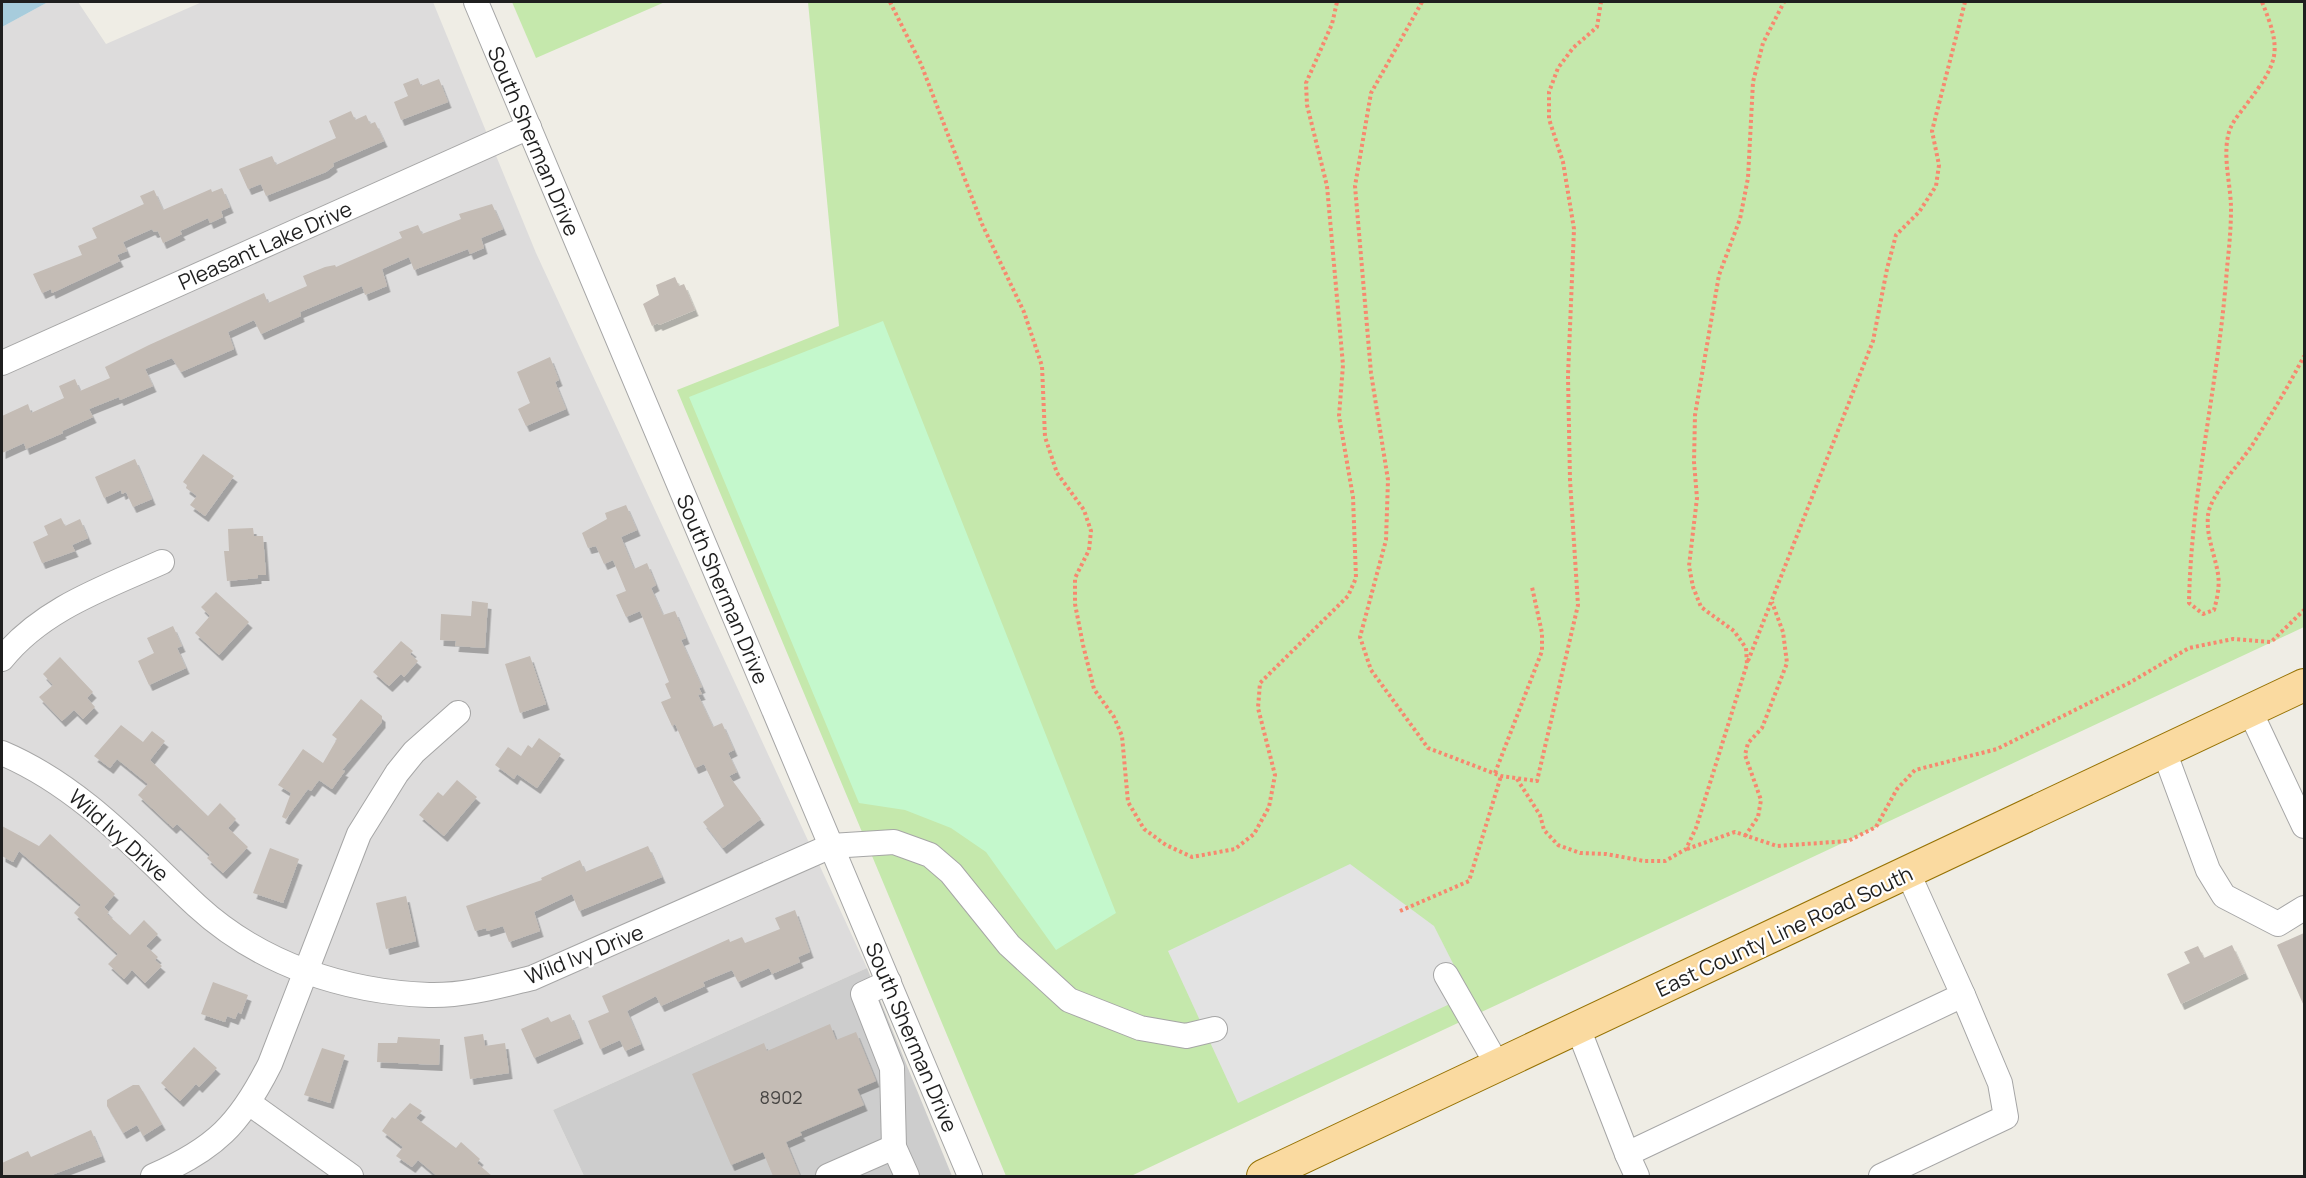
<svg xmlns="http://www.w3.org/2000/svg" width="2306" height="1178" font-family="Manrope,sans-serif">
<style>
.residential{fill:#dddcdc}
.religious{fill:#cdcdcd}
.grass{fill:#c5e8ac}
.park{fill:#c4f8cc}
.parking{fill:#e3e3e3}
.water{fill:#a7ccdc}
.building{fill:#c4bcb5;filter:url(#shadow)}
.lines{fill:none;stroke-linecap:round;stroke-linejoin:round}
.minor-casing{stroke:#a6a6a6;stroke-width:26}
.major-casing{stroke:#967203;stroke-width:34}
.path{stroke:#f7886f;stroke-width:4;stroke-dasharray:3 3;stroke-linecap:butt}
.minor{stroke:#fff;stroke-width:24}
.major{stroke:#fadaa0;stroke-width:32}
.labels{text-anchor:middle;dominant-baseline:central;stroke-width:4.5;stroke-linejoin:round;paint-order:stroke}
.number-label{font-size:18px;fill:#484644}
.street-label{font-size:21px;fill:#1f1f1f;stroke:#fff}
</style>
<defs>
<filter id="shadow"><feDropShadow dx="3.5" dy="6" stdDeviation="0" flood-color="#0004"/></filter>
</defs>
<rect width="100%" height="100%" fill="#efede5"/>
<!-- residential -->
<path class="residential" d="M 48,2 L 78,2 L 106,44 L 202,2 L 433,2 L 536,253 L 867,968 L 553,1110 L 584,1176 L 2,1176 L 2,27 Z"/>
<!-- religious -->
<path class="religious" d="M 867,968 L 952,1176 L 584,1176 L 553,1110 Z"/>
<!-- grass -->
<g class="grass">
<path d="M 512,2 L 665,2 L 536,58 Z"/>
<path d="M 808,2 L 2304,2 L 2304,627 L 1131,1176 L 1006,1176 L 677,390 L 839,326 Z"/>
</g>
<!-- park -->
<path class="park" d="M 883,321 L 1116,913 L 1056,950 L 986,852 L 951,828 L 905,810 L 859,803 L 689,397 Z"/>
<!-- parking -->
<path class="parking" d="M 1350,864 L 1434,926 L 1469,995 L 1238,1103 L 1168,951 Z"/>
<!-- water -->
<path class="water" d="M 2,2 L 48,2 L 2,27 Z"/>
<!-- building -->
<g class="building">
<path d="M 418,78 L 421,86 L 439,79 L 448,102 L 401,120 L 394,102 L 408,96 L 403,84 Z"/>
<path d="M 351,111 L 355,120 L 366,115 L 370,124 L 375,122 L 384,141 L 333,163 L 334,166 L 326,172 L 266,196 L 261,184 L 248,189 L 239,169 L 272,156 L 276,165 L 336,138 L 329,121 Z"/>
<path d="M 222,188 L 230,207 L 221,211 L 223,217 L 210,223 L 208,218 L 180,231 L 182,234 L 163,243 L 158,231 L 154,232 L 152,229 L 123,242 L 127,251 L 117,255 L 120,261 L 52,293 L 51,289 L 42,293 L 33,274 L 82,255 L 78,246 L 97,238 L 92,228 L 144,204 L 140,196 L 154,190 L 163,210 L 211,189 L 212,192 Z"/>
<path d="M 492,204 L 503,229 L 481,238 L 484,248 L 470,254 L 468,249 L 414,270 L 409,257 L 382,269 L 387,286 L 365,295 L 362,286 L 300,312 L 301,316 L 261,334 L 254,320 L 228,332 L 234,349 L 181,372 L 172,358 L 145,369 L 153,386 L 120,400 L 119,397 L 89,409 L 93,417 L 62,431 L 63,433 L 26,449 L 24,443 L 2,453 L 2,416 L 28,404 L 31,413 L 64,398 L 59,386 L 75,379 L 80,391 L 110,378 L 105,367 L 149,345 L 264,293 L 268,303 L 307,286 L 303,276 L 325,267 L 335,265 L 336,267 L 402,238 L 399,232 L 418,225 L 422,234 L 461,219 L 459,214 Z"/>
<path d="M 675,277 L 679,286 L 684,284 L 695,310 L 659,325 L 658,323 L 652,326 L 643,304 L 659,295 L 656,285 Z"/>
<path d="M 550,357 L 559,380 L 555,382 L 566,409 L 526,426 L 518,409 L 530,403 L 517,372 Z"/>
<path d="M 203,454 L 234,476 L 205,516 L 190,505 L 197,496 L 186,488 L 187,485 L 183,482 Z"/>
<path d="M 135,459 L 152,499 L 133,507 L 126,492 L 122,494 L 121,490 L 104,498 L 95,477 Z"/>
<path d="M 626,505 L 637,530 L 621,537 L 634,569 L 647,563 L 656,585 L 651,588 L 663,615 L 675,611 L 686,638 L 681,640 L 702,687 L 699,688 L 702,694 L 698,695 L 713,727 L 722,723 L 734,750 L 728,753 L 737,772 L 729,776 L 761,819 L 723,848 L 703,822 L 724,806 L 704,764 L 695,768 L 675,724 L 672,726 L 661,702 L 671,698 L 665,684 L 669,682 L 640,611 L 626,617 L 616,595 L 626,591 L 613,560 L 604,564 L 596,546 L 588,548 L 582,533 L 607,519 L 605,513 Z"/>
<path d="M 61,518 L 65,526 L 80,519 L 88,538 L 72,545 L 75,551 L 42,563 L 33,542 L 48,535 L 44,526 Z"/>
<path d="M 253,528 L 254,536 L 263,536 L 266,575 L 258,575 L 258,578 L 227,581 L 224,551 L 229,551 L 228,529 Z"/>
<path d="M 216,592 L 249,622 L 219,655 L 195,633 L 210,616 L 201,607 Z"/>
<path d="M 472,601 L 488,603 L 485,648 L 455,646 L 456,641 L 440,640 L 441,614 L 471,616 Z"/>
<path d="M 173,626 L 182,646 L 177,648 L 186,668 L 149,685 L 138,661 L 154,653 L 147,638 Z"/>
<path d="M 401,641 L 413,651 L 410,654 L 418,661 L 404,677 L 401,674 L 389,686 L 373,672 Z"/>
<path d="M 530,656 L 546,704 L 520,713 L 505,664 Z"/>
<path d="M 60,657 L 93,692 L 87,698 L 95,707 L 83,719 L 74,710 L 62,721 L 39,697 L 53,685 L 43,674 Z"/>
<path d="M 361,699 L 382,716 L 382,722 L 342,770 L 345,771 L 332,789 L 319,780 L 311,791 L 308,789 L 286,819 L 282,817 L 291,793 L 278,785 L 303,749 L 323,763 L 337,739 L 332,735 Z"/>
<path d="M 121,725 L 143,742 L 152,731 L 165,741 L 150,760 L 208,816 L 220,803 L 236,819 L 228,828 L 248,847 L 223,873 L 207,858 L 210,855 L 177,824 L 173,828 L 138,795 L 148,784 L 117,759 L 110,768 L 94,756 Z"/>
<path d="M 539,738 L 561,754 L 537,788 L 517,774 L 514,779 L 495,765 L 508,747 L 521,756 L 528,745 L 532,748 Z"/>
<path d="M 457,780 L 477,797 L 444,836 L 419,815 L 438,792 L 443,796 Z"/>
<path d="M 2,826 L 39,846 L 50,834 L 115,894 L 104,907 L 109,912 L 107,914 L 130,935 L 144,920 L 158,934 L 146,946 L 158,957 L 155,960 L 162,966 L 145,983 L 132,970 L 124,979 L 108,964 L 118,954 L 74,913 L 81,905 L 19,851 L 13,862 L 2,856 Z"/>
<path d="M 648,846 L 662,877 L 579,911 L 572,894 L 534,912 L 540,931 L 509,942 L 503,926 L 487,931 L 486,928 L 475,931 L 466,906 L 542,880 L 541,878 L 580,860 L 585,872 Z"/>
<path d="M 270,848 L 299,859 L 283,903 L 253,893 Z"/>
<path d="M 406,896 L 416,941 L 386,949 L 376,903 Z"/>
<path d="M 795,910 L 810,952 L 798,957 L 800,962 L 772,974 L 769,968 L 738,982 L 732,970 L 703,982 L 705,986 L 661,1006 L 656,996 L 627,1011 L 641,1044 L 625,1051 L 620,1040 L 600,1049 L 588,1021 L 609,1012 L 602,996 L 729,939 L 730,942 L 742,937 L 745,943 L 780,929 L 775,918 Z"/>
<path d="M 2304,933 L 2304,1006 L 2277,945 Z"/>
<path d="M 2232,945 L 2245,973 L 2181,1004 L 2167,974 L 2190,963 L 2184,952 L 2198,946 L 2204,958 Z"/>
<path d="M 213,982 L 248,995 L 241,1014 L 238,1012 L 235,1019 L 227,1016 L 225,1022 L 201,1014 Z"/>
<path d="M 570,1014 L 580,1038 L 534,1058 L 521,1029 L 548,1017 L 551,1022 Z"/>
<path d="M 830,1024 L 836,1040 L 856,1032 L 876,1081 L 857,1089 L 864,1105 L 800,1132 L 802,1135 L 786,1142 L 800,1176 L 773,1176 L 763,1152 L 731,1165 L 692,1074 L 764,1043 L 767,1051 Z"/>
<path d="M 483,1034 L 485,1046 L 505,1043 L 509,1073 L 470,1079 L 464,1037 Z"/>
<path d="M 398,1037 L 440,1039 L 439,1065 L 377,1062 L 378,1043 L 397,1043 Z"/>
<path d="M 194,1047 L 217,1068 L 199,1087 L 196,1084 L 180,1101 L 161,1083 Z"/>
<path d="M 322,1048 L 345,1055 L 330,1103 L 304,1095 Z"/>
<path d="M 133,1085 L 139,1085 L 162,1124 L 143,1136 L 137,1125 L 123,1133 L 107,1106 L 107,1100 Z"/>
<path d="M 410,1103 L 422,1111 L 416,1118 L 456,1148 L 461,1142 L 480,1159 L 477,1163 L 492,1176 L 437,1176 L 418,1160 L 412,1167 L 396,1156 L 403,1147 L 382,1131 L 392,1117 L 395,1119 Z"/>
<path d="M 91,1130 L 102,1156 L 49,1176 L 2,1176 L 2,1163 L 28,1151 L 31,1157 Z"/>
</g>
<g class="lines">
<defs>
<g id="minor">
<path d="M 476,2 L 970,1176"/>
<path d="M 2,363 L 529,127"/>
<path d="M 2,659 C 42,609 104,588 162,562"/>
<path d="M 2250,711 L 2304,826"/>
<path d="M 2164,751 L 2208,870 L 2224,896 L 2278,924 L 2304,908"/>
<path d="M 2,753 C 80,786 136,849 197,906 C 260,964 345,992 429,995 C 464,996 499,986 532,978 L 831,846 L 894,842 L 930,855 L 951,873 L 1009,945 L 1069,1000 L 1140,1028 L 1186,1036 L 1215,1029"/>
<path d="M 1446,975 L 1498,1066"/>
<path d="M 889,982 L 863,994 L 892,1068 L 894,1147 L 907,1176"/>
<path d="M 1578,1028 L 1627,1154 L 1963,995 L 1908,873"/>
<path d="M 249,1103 L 351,1176"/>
<path d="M 1627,1154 L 1637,1176"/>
<path d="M 153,1176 C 215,1149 240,1124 270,1064 L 359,834 L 397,773 L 414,752 L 458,713"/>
<path d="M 828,1176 L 894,1147"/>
<path d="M 1881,1176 L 2006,1117 L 2000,1083 L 1963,995"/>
</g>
<path id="major" d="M 1263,1176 L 2304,685"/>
</defs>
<!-- minor casing -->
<use href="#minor" class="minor-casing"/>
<!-- major casing -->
<use href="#major" class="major-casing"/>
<!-- path -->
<g class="path">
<path d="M 890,2 L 921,64 L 982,224 L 1024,312 L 1042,366 L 1045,437 L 1057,473 L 1084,510 L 1091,531 L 1089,550 L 1075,578 L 1075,604 L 1083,645 L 1094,689 L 1114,717 L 1122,736 L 1128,802 L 1144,829 L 1166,845 L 1192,857 L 1235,849 L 1254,834 L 1269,807 L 1275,775 L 1258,708 L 1260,683 L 1348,596 L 1356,578 L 1353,497 L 1339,416 L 1343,365 L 1327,186 L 1307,105 L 1306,83 L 1332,24 L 1337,2"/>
<path d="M 1422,2 L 1371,93 L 1355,186 L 1371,373 L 1388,480 L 1386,540 L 1360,637 L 1371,670 L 1428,748 L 1501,776 L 1537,781 L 1578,605 L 1570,480 L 1568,376 L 1574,229 L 1563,162 L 1549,119 L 1549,92 L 1558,68 L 1573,48 L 1597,27 L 1601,2"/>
<path d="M 2262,2 C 2283,53 2278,62 2246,105 C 2240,113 2232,122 2229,132 C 2222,156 2231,185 2231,209 C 2231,229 2229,249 2227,268 C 2219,381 2191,491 2189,603 L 2203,614 L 2214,610 C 2217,599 2220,586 2218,574 C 2215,555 2206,536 2208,516 C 2209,497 2239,464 2251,447 C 2270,417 2288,387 2304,356"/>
<path d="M 1748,661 L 1873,341 L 1887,269 L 1896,235 L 1919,212 L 1936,186 L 1939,165 L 1932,131 L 1965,2"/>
<path d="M 1495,773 L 1542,651 L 1542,633 L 1532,587"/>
<path d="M 1517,779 L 1540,815 L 1544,830 L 1558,845 L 1580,853 L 1606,854 L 1644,861 L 1665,861 L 1686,849 L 1696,828 L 1747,664 L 1746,648 L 1734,631 L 1701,607 L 1693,587 L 1689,566 L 1697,498 L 1694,462 L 1695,415 L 1719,275 L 1740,219 L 1748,178 L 1753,82 L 1763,43 L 1784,2"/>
<path d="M 1745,836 L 1758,817 L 1761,800 L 1745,755 L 1748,743 L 1762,728 L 1787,663 L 1783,632 L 1772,602"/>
<path d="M 1687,849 L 1735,832 L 1777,846 L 1848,841 L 1876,827 L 1897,789 L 1915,770 L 1997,749 L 2129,683 L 2189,648 L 2233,639 L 2271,642 L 2304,610"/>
<path d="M 1400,911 L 1469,881 L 1501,776"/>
</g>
<!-- minor -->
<use href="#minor" class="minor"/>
<!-- major -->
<use href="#major" class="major"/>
</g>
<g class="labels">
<!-- number labels -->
<g class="number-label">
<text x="781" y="1097">8902</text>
</g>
<!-- street labels -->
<g class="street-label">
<text transform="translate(534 141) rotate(67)">South Sherman Drive</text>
<text transform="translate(265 245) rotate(-24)">Pleasant Lake Drive</text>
<text transform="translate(723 589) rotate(67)">South Sherman Drive</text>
<text transform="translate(119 835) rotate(42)">Wild Ivy Drive</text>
<text transform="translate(1784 931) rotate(-25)">East County Line Road South</text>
<text transform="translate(584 954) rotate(-22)">Wild Ivy Drive</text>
<text transform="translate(912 1037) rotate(67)">South Sherman Drive</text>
</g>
</g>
<!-- border -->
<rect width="2306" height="1178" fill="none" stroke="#1f1f1f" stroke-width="6"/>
</svg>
